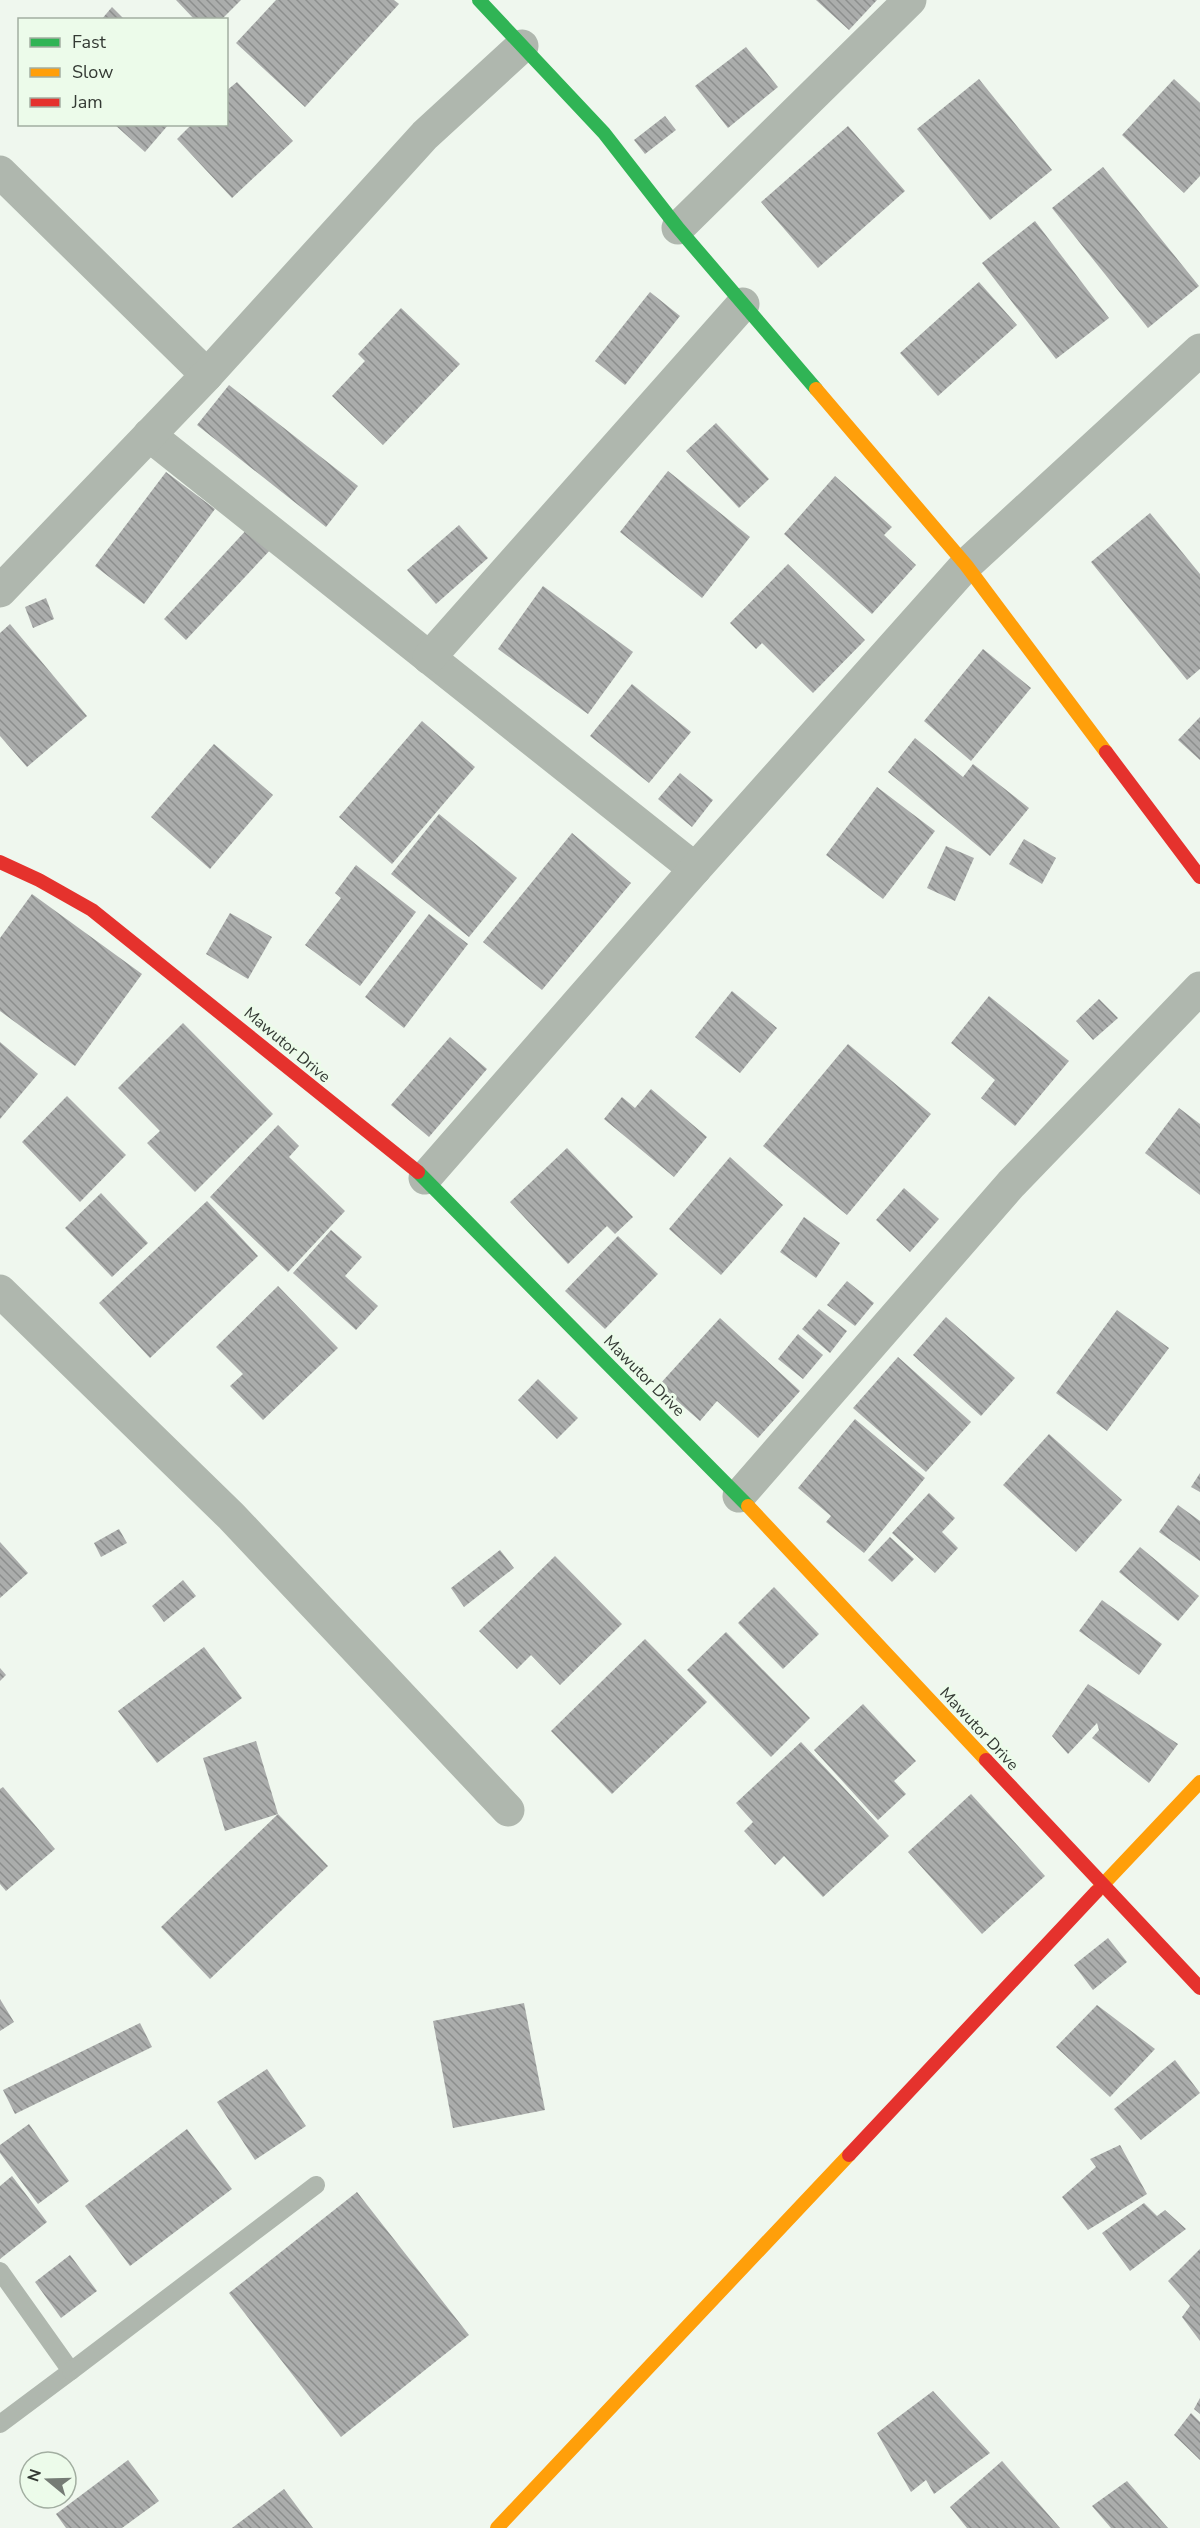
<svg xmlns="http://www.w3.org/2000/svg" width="1200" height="2528" font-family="'Nunito Sans',sans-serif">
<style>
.building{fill:url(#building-back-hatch)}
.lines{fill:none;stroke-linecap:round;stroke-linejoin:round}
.lane{stroke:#afb7ae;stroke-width:18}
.street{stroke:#afb7ae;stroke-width:33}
.fast{stroke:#30b455;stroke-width:14}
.slow{stroke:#ff9f0a;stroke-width:14}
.jam{stroke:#e5322d;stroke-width:14}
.labels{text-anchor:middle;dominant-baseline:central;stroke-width:6;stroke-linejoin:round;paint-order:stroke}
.street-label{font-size:16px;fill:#343a34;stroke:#ecfbea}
</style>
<defs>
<pattern id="building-back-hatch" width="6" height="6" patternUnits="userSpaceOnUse" patternTransform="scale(1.5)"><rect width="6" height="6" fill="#abadac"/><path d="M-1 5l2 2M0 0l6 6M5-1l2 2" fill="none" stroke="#8c8e8d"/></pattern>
</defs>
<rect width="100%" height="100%" fill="#eff7ee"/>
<!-- building -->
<g class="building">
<path d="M 176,0 L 241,0 L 221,20 L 195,20 Z"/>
<path d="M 276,0 L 394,0 L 399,4 L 305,107 L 236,43 Z"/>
<path d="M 816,0 L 877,0 L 849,30 Z"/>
<path d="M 112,7 L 125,20 L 101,20 Z"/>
<path d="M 746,47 L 778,87 L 728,128 L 695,86 Z"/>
<path d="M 979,79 L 1052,170 L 990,220 L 917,129 Z"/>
<path d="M 1174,79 L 1200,103 L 1200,176 L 1184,193 L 1122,135 Z"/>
<path d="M 237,82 L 293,141 L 232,198 L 177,139 L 192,124 L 226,124 L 226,91 Z"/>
<path d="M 665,116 L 676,130 L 645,154 L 634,140 Z"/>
<path d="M 114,124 L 169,124 L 145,152 Z"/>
<path d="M 848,126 L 905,191 L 818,268 L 761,202 Z"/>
<path d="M 1103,167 L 1199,286 L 1148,328 L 1052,208 Z"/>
<path d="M 1035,221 L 1109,318 L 1056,359 L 982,263 Z"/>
<path d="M 979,282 L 1017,325 L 938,396 L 900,353 Z"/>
<path d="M 650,292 L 680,316 L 625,385 L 595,361 Z"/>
<path d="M 401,308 L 460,364 L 383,445 L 332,396 L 365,361 L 358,354 Z"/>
<path d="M 229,385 L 358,486 L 326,527 L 197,425 Z"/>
<path d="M 716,423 L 769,479 L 739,508 L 686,451 Z"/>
<path d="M 668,471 L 750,537 L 702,598 L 620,532 Z"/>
<path d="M 166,472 L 215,509 L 144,604 L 95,566 Z"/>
<path d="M 835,476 L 892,527 L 884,535 L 916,565 L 872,614 L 784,534 Z"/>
<path d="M 1150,513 L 1200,574 L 1200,669 L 1187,680 L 1091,562 Z"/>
<path d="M 459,525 L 488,558 L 436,604 L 407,570 Z"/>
<path d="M 250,526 L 273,547 L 186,640 L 164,619 Z"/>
<path d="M 788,564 L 865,640 L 813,693 L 762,643 L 756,649 L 730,623 Z"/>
<path d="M 543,586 L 633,652 L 588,714 L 498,649 Z"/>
<path d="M 46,598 L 54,619 L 33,628 L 25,607 Z"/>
<path d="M 10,624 L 87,716 L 27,767 L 0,736 L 0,633 Z"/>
<path d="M 983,649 L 1031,688 L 971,761 L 924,721 Z"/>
<path d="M 632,684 L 691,732 L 649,783 L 590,736 Z"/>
<path d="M 1200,717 L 1200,760 L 1178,740 Z"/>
<path d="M 422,721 L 475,767 L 392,864 L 339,817 Z"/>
<path d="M 915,738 L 963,777 L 973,764 L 1029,808 L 990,856 L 888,772 Z"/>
<path d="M 214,744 L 273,795 L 210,869 L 151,817 Z"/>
<path d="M 680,773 L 713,800 L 692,827 L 658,799 Z"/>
<path d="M 877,787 L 935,831 L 883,899 L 826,855 Z"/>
<path d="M 439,814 L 517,878 L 469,937 L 391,874 Z"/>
<path d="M 572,833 L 631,883 L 542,990 L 483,942 Z"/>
<path d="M 1024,839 L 1056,858 L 1042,884 L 1009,864 Z"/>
<path d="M 946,846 L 974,858 L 955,901 L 927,888 Z"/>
<path d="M 356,865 L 416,912 L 360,986 L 305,945 L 341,898 L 335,893 Z"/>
<path d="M 32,894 L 142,974 L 75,1066 L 0,1011 L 0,938 Z"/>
<path d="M 230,913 L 272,937 L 248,979 L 206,954 Z"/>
<path d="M 429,914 L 468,944 L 404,1028 L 365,997 Z"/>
<path d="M 732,991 L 777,1028 L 740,1073 L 695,1037 Z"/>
<path d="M 989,996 L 1069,1061 L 1015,1126 L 981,1098 L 995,1080 L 951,1043 Z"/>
<path d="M 1099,999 L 1118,1018 L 1093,1040 L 1076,1021 Z"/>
<path d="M 183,1023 L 273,1114 L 195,1192 L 147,1143 L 160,1131 L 118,1088 Z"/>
<path d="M 450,1037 L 487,1069 L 429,1137 L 391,1105 Z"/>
<path d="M 0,1042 L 38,1074 L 0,1119 Z"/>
<path d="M 848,1044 L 931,1114 L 847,1215 L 763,1146 Z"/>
<path d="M 651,1089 L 707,1137 L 674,1177 L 604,1119 L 622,1097 L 635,1108 Z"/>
<path d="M 67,1096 L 126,1155 L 80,1202 L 22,1142 Z"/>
<path d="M 1179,1108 L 1200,1124 L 1200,1195 L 1145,1153 Z"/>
<path d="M 278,1125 L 299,1146 L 289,1157 L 345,1211 L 288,1272 L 210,1197 Z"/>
<path d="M 567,1148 L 633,1217 L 615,1234 L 607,1226 L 568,1264 L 510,1202 Z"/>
<path d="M 730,1157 L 783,1205 L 721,1275 L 669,1229 Z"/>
<path d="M 904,1188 L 939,1219 L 910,1252 L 876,1220 Z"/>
<path d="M 101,1193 L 148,1243 L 112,1277 L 65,1228 Z"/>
<path d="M 207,1201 L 258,1256 L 150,1358 L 99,1303 Z"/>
<path d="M 804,1217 L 840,1243 L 816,1278 L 780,1252 Z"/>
<path d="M 331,1230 L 362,1257 L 345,1276 L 378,1306 L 356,1330 L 293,1273 Z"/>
<path d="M 618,1236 L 658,1274 L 605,1329 L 565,1291 Z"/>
<path d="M 847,1281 L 874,1303 L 855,1326 L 827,1305 Z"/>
<path d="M 278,1286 L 338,1348 L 263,1420 L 230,1386 L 243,1374 L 216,1347 Z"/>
<path d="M 819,1309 L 847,1331 L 830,1353 L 802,1329 Z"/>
<path d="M 1117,1310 L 1169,1348 L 1107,1431 L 1056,1393 Z"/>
<path d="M 946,1317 L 1015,1378 L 981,1416 L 913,1355 Z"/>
<path d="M 720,1318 L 800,1391 L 758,1438 L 717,1401 L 700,1421 L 659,1385 Z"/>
<path d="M 798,1334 L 823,1355 L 803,1379 L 778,1359 Z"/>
<path d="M 898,1357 L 971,1422 L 926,1472 L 853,1408 Z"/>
<path d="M 538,1379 L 578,1418 L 557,1439 L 518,1400 Z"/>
<path d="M 855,1419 L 925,1478 L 864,1553 L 826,1522 L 831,1516 L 798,1488 Z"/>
<path d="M 1049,1434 L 1122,1500 L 1076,1552 L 1003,1485 Z"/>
<path d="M 1200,1473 L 1200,1492 L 1191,1487 Z"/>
<path d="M 929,1493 L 955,1518 L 942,1532 L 958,1548 L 935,1573 L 892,1533 Z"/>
<path d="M 1178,1505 L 1200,1521 L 1200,1561 L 1159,1532 Z"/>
<path d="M 119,1529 L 127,1543 L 101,1557 L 94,1543 Z"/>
<path d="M 890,1537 L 914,1559 L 892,1582 L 868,1560 Z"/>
<path d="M 0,1542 L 28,1573 L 0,1598 Z"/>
<path d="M 1140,1547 L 1199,1596 L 1178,1621 L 1119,1572 Z"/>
<path d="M 500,1550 L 514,1568 L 464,1607 L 451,1588 Z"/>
<path d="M 555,1556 L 622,1624 L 560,1685 L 531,1655 L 517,1669 L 479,1631 Z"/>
<path d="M 183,1580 L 196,1596 L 164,1622 L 152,1606 Z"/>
<path d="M 774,1587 L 819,1634 L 783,1669 L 738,1623 Z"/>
<path d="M 1102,1600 L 1162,1644 L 1139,1675 L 1079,1631 Z"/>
<path d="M 726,1632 L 810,1718 L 771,1757 L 687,1670 Z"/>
<path d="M 645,1639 L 707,1702 L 612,1794 L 551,1731 Z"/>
<path d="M 204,1647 L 242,1698 L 157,1763 L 118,1711 Z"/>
<path d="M 0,1668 L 6,1675 L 0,1681 Z"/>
<path d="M 1088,1684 L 1178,1744 L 1149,1783 L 1092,1738 L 1099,1730 L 1097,1723 L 1068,1754 L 1052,1736 Z"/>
<path d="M 863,1704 L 916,1761 L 894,1781 L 906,1794 L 878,1820 L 814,1750 Z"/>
<path d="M 256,1741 L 278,1814 L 225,1831 L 203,1758 Z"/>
<path d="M 801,1742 L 889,1836 L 823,1897 L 784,1856 L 775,1865 L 744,1831 L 753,1822 L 736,1803 Z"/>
<path d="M 3,1787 L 55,1849 L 6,1891 L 0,1884 L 0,1789 Z"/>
<path d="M 971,1794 L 1045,1876 L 982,1934 L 908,1852 Z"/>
<path d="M 278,1814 L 328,1866 L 210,1979 L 161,1927 Z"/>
<path d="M 1108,1938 L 1127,1962 L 1093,1990 L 1074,1965 Z"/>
<path d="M 0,1999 L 14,2022 L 0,2031 Z"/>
<path d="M 524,2003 L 545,2110 L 453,2128 L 433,2021 Z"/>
<path d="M 1097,2005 L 1155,2049 L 1110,2097 L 1056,2047 Z"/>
<path d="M 140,2023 L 152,2047 L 15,2114 L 3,2090 Z"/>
<path d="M 1175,2060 L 1200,2093 L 1141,2140 L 1114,2109 Z"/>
<path d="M 267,2069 L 306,2126 L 255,2160 L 217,2102 Z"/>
<path d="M 29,2124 L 69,2181 L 38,2204 L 0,2153 L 0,2145 Z"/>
<path d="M 187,2129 L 232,2189 L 130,2266 L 85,2206 Z"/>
<path d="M 1120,2145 L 1147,2194 L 1088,2230 L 1062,2197 L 1096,2167 L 1090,2159 Z"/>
<path d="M 12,2176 L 47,2222 L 0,2259 L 0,2186 Z"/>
<path d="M 357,2192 L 469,2335 L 341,2437 L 229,2293 Z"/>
<path d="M 1144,2203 L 1157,2216 L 1165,2210 L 1186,2229 L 1130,2271 L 1102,2233 Z"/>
<path d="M 1200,2249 L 1200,2341 L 1182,2317 L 1190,2306 L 1168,2281 Z"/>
<path d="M 70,2255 L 97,2291 L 61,2318 L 35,2282 Z"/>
<path d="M 933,2391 L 990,2453 L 934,2494 L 926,2480 L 911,2492 L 877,2433 Z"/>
<path d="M 1200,2398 L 1200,2414 L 1194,2409 Z"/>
<path d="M 1191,2413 L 1200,2422 L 1200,2460 L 1174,2435 Z"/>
<path d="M 128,2460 L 159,2501 L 122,2528 L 66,2528 L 56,2514 Z"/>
<path d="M 1002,2461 L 1060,2528 L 967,2528 L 950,2507 Z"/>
<path d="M 1127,2481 L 1168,2528 L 1111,2528 L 1092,2506 Z"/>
<path d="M 284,2489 L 313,2528 L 232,2528 Z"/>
</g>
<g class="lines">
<!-- lane -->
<g class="lane">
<path d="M 0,2271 L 71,2371 L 0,2424"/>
<path d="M 71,2371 L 316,2185"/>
</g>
<!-- street -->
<g class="street">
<path d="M 0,172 L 207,375"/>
<path d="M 678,228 L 910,0"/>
<path d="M 149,435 L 695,869"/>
<path d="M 0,591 L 207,375 L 425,135 L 522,46"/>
<path d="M 429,658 L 743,304"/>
<path d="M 425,1178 L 695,869 L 966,565 L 1200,350"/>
<path d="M 0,1291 L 231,1516 L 508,1810"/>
<path d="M 739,1496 L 1011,1184 L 1200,988"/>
</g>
<!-- fast -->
<g class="fast">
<path d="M 479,0 L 604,133 L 678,228 L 816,389"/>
<path d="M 418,1172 L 748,1506"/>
</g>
<!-- slow -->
<g class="slow">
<path d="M 816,389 L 966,565 L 1106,752"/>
<path d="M 748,1506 L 986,1760"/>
<path d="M 1096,1892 L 1200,1782"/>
<path d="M 497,2528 L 849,2155"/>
</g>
<!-- jam -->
<g class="jam">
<path d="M 1106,752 L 1200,877"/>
<path d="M 0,862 L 39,880 L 92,910 L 418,1172"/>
<path d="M 986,1760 L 1200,1988"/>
<path d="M 849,2155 L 1096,1892"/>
</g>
</g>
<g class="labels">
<!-- street labels -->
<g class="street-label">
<text transform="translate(287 1045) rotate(40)">Mawutor Drive</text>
<text transform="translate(644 1376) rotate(45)">Mawutor Drive</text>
<text transform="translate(979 1729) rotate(47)">Mawutor Drive</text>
</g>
</g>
<!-- legend -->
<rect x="18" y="18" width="210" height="108" fill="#ecfbea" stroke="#a2aea1" stroke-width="1.5"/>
<rect x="30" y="38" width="30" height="9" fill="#30b455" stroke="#a2aea1" stroke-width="1.5"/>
<text x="72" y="48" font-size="18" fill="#343a34">Fast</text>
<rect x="30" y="68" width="30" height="9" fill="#ff9f0a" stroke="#a2aea1" stroke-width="1.5"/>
<text x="72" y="78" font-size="18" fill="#343a34">Slow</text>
<rect x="30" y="98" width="30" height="9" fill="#e5322d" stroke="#a2aea1" stroke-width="1.5"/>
<text x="72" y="108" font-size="18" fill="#343a34">Jam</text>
<!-- north arrow -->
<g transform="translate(48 2480) rotate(289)"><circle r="28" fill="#ecfbea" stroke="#a2aea1" stroke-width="1.5"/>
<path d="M0-4.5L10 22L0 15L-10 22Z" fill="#757c75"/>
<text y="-9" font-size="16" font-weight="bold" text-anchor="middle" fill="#343a34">N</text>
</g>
</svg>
